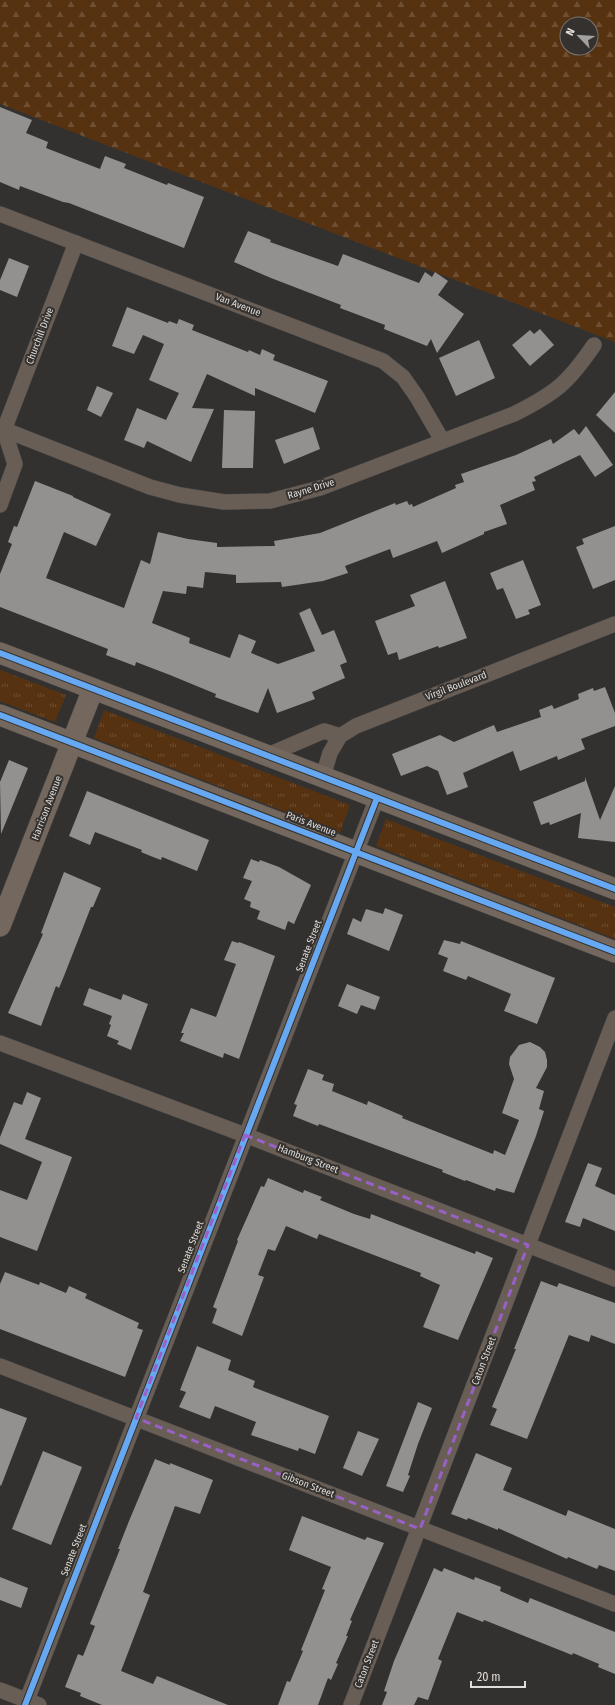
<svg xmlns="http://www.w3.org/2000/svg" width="615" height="1705" font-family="'Fira Sans Condensed',sans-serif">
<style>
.grass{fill:url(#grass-tufts)}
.forest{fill:url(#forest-firs);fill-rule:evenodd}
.building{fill:#939190}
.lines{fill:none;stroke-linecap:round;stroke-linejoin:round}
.street-casing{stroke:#4e4d4b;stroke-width:16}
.secondary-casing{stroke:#4e4d4b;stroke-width:22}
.street{stroke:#695e56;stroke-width:15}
.secondary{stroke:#74685e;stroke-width:21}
.cycleway-casing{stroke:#34312e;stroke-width:8}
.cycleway{stroke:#66a8f1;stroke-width:6}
.marked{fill:none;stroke:#9961c7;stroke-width:3;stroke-dasharray:8 5;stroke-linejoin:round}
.labels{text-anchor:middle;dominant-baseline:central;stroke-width:4;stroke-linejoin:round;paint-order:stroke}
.street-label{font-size:10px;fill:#dfdddb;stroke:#34312e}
</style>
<defs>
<pattern id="grass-tufts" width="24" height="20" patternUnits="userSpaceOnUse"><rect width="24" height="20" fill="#563211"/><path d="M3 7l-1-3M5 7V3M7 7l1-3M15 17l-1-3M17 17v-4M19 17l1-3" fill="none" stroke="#6e4f33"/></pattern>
<pattern id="forest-firs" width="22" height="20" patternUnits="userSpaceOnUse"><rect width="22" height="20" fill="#563211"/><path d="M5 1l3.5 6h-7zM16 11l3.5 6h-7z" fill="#6e4f33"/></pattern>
</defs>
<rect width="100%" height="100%" fill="#33312f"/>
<!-- grass -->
<g class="grass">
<path d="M 0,670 L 66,695 L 55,722 L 0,701 Z"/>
<path d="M 104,710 L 350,805 L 340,833 L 94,738 Z"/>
<path d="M 386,819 L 615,907 L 615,939 L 376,846 Z"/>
</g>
<!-- forest -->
<path class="forest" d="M 0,0 L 615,0 L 615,342 L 0,104 ZM 567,24 L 591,24 L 591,48 L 567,48 Z"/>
<!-- building -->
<g class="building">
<path d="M 0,107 L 32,120 L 26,133 L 48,142 L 46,148 L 100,169 L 105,156 L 126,164 L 124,168 L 167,185 L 168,183 L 204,197 L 184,248 L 69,203 L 63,202 L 20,186 L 19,190 L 0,182 Z"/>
<path d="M 248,231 L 271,240 L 270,242 L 338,266 L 343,254 L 419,283 L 425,272 L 432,277 L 435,272 L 448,281 L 438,295 L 464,314 L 437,353 L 431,339 L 427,346 L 384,329 L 385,325 L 340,308 L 341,305 L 271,278 L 234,262 Z"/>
<path d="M 9,258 L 29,266 L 17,297 L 0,290 L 0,280 Z"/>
<path d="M 127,307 L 168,323 L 169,321 L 177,324 L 179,319 L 194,325 L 192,330 L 248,352 L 249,350 L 260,355 L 262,349 L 275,355 L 273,360 L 328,381 L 315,413 L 255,388 L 255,396 L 207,374 L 192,408 L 214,409 L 191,462 L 147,441 L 144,448 L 124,440 L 137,408 L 166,420 L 179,393 L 149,380 L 164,344 L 143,335 L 134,354 L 112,346 Z"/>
<path d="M 540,329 L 554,345 L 530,366 L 512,345 L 530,330 L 534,334 Z"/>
<path d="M 479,340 L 495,378 L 456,396 L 439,358 Z"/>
<path d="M 97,386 L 113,393 L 101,417 L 87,410 Z"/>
<path d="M 615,392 L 615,433 L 596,415 Z"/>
<path d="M 224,410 L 255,411 L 253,468 L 222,468 Z"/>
<path d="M 586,426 L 613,465 L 595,477 L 580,455 L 534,477 L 536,481 L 532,482 L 535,490 L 500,505 L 507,524 L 484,532 L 484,534 L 442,553 L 437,541 L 393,558 L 390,549 L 345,566 L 348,573 L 323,581 L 282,587 L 281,582 L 236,583 L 236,575 L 205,572 L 203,588 L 187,586 L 186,594 L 163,591 L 152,623 L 190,638 L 189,643 L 230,658 L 239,634 L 256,641 L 251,653 L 278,664 L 315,651 L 299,613 L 310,608 L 322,635 L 334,630 L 347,662 L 340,665 L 345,678 L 312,692 L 315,699 L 277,713 L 268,688 L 258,713 L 215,697 L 216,694 L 170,675 L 136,662 L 135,666 L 106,655 L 108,649 L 0,607 L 0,574 L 12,544 L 8,542 L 14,526 L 17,527 L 35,481 L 73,496 L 73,497 L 111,514 L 96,546 L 64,532 L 46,578 L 124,608 L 141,560 L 150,564 L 158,532 L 188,539 L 217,543 L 217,547 L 275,546 L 274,541 L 320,533 L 395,503 L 396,505 L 407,501 L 409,505 L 412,504 L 413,507 L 456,488 L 455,485 L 464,482 L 461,474 L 516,455 L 551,439 L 553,444 L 574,429 L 579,435 Z"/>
<path d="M 313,427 L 320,449 L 284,464 L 275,440 Z"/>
<path d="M 615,526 L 615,580 L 593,589 L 576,547 L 584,544 L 582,539 Z"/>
<path d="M 523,560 L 541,605 L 528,610 L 530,614 L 516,619 L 503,588 L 497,590 L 490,573 Z"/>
<path d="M 445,581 L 467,638 L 439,648 L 438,646 L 399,660 L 397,652 L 388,655 L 375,621 L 415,606 L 410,595 Z"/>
<path d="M 605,687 L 615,713 L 615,726 L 581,739 L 585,749 L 558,760 L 557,756 L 520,771 L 513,751 L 463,773 L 468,787 L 447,795 L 438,771 L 427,766 L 401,776 L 392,754 L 440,735 L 454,742 L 494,725 L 497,732 L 541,717 L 539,710 L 552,705 L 554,709 L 579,699 L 578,694 L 593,688 L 594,691 Z"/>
<path d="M 9,760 L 28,768 L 1,834 L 0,782 Z"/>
<path d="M 585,777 L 600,820 L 615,786 L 615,842 L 578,838 L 581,813 L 550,825 L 549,822 L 541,825 L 533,802 L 585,781 Z"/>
<path d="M 87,791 L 209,840 L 197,871 L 162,857 L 161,860 L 153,857 L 141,852 L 142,850 L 95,832 L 90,845 L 69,836 Z"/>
<path d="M 251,859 L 259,862 L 260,860 L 279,867 L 311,885 L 294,924 L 288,921 L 285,930 L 257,919 L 260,911 L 250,907 L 251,902 L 244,899 L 252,881 L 243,878 Z"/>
<path d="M 64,872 L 101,888 L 93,907 L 91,907 L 64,976 L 59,988 L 56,986 L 41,1026 L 8,1013 L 43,934 L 41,933 Z"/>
<path d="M 385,908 L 403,915 L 389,951 L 347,934 L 353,918 L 361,922 L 366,909 L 383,914 Z"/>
<path d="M 444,940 L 460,944 L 461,941 L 555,978 L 537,1024 L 504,1011 L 511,994 L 468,976 L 466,980 L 443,971 L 448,958 L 438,954 Z"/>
<path d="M 232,941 L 238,943 L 239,942 L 275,956 L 239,1059 L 224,1053 L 223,1058 L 180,1041 L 184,1033 L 181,1033 L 191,1008 L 216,1017 L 236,964 L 224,960 Z"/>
<path d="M 347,984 L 380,997 L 375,1010 L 361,1005 L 357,1014 L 338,1006 Z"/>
<path d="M 89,988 L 121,1000 L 123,994 L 148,1004 L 131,1050 L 117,1044 L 119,1041 L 107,1036 L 111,1025 L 109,1024 L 112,1016 L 83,1005 Z"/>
<path d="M 530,1042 L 540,1047 L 545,1052 L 547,1060 L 547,1067 L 536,1088 L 544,1091 L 539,1109 L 544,1111 L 536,1136 L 514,1193 L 496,1188 L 495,1191 L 466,1180 L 465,1181 L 442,1172 L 443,1170 L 351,1136 L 319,1124 L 318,1126 L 293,1116 L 297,1105 L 294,1104 L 308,1069 L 324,1075 L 322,1080 L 334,1084 L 332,1091 L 367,1105 L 368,1101 L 403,1116 L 402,1118 L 493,1154 L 494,1150 L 505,1155 L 519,1120 L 502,1113 L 514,1079 L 509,1064 L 510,1057 L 519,1045 Z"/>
<path d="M 27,1092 L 41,1098 L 25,1139 L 72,1157 L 37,1251 L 0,1237 L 0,1190 L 27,1200 L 42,1162 L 0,1144 L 0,1137 L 14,1102 L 22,1105 Z"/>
<path d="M 588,1163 L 602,1168 L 595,1186 L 615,1195 L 615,1231 L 583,1218 L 580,1227 L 565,1222 Z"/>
<path d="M 268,1178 L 303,1193 L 304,1190 L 322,1197 L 320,1200 L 354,1214 L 370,1219 L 371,1214 L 475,1254 L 476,1251 L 493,1258 L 458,1340 L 423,1327 L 440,1285 L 420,1276 L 421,1273 L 319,1234 L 317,1239 L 286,1226 L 275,1251 L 268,1249 L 258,1275 L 264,1277 L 242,1336 L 212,1323 L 217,1309 L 213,1307 L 238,1241 L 237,1240 L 261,1186 L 264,1187 Z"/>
<path d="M 5,1272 L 39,1285 L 40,1282 L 66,1293 L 69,1286 L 87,1294 L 85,1298 L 139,1323 L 137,1328 L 143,1330 L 125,1377 L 0,1329 L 0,1284 Z"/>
<path d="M 541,1281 L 557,1287 L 559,1283 L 615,1303 L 615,1344 L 591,1335 L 589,1342 L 569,1335 L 527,1439 L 490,1425 L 497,1409 L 492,1407 L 516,1349 L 514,1349 Z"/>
<path d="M 197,1346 L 231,1360 L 228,1370 L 255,1381 L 253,1387 L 329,1416 L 315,1454 L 299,1448 L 298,1451 L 251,1435 L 256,1422 L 215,1406 L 210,1419 L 179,1407 L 186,1392 L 180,1390 Z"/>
<path d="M 418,1402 L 432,1408 L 418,1444 L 408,1475 L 410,1476 L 403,1492 L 386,1486 Z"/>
<path d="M 0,1408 L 27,1418 L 1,1486 L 0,1485 Z"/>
<path d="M 358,1431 L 379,1439 L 362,1476 L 343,1468 Z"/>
<path d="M 43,1451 L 82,1467 L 51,1545 L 12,1529 Z"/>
<path d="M 476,1453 L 512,1468 L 503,1490 L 566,1516 L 568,1510 L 615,1529 L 615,1571 L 599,1565 L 597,1569 L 568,1557 L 567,1559 L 498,1528 L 498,1530 L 468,1518 L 467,1520 L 451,1514 Z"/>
<path d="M 155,1459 L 170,1465 L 170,1463 L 213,1480 L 200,1514 L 175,1506 L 143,1592 L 150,1595 L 121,1671 L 153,1684 L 157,1676 L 228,1705 L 102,1705 L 80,1696 L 81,1693 L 65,1687 L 78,1654 L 83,1656 L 95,1626 L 90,1624 L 120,1549 L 118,1549 L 129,1521 Z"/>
<path d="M 302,1516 L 365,1540 L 367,1537 L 384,1543 L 350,1620 L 352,1621 L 346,1636 L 348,1636 L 336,1663 L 338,1664 L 331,1680 L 328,1678 L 318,1705 L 278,1705 L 287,1681 L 290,1682 L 303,1651 L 301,1650 L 325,1590 L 322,1589 L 331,1567 L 289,1550 Z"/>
<path d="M 434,1568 L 442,1572 L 444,1568 L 474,1580 L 475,1577 L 501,1587 L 500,1591 L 528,1603 L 530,1598 L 615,1632 L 615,1674 L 598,1667 L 599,1664 L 573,1653 L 572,1655 L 484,1620 L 483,1622 L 457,1612 L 438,1659 L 442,1661 L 428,1700 L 418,1697 L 414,1705 L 382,1705 L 387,1692 L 384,1691 L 394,1661 Z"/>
<path d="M 0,1577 L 28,1588 L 21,1608 L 0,1600 Z"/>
</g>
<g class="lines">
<defs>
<g id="street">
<path d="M 0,214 L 383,361 L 403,377 L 417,397 L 442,440"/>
<path d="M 0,428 L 150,487 L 180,495 L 224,502 L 270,501 L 320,488 L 514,414 C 556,393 568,383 594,345"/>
<path d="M 0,433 L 4,430 L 76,243"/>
<path d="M 0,505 L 15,464 L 4,430"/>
<path d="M 268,755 L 324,731 L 340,736"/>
<path d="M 323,776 L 330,753 L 340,736 L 356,726 L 615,624"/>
<path d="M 0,1043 L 245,1135 L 615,1279"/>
<path d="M 0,1366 L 615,1604"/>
<path d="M 0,1690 L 39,1705"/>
<path d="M 25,1705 L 377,798"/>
<path d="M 351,1705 L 615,1018"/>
</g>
<g id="secondary">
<path d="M 0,653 L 615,889"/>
<path d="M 0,715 L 615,952"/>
<path d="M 0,926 L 93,689"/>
</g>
</defs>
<!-- street casing -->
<use href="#street" class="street-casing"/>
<!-- secondary casing -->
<use href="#secondary" class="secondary-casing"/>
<!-- street -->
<use href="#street" class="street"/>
<!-- secondary -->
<use href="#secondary" class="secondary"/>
<defs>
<g id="cycleway">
<path d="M 0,653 L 615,889"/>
<path d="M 0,715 L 615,952"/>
<path d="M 25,1705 L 377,798"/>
</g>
</defs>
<!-- cycleway casing -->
<use href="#cycleway" class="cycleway-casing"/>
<!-- cycleway -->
<use href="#cycleway" class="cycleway"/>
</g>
<!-- marked area -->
<path class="marked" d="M 245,1135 L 528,1245 L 420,1529 L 136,1418 Z"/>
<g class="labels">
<!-- street labels -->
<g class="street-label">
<text transform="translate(238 305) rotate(21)">Van Avenue</text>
<text transform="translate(40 336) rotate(-69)">Churchill Drive</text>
<text transform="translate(311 489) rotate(-17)">Rayne Drive</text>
<text transform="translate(456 686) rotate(-21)">Virgil Boulevard</text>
<text transform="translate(47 808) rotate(-69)">Harrison Avenue</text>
<text transform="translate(311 824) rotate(21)">Paris Avenue</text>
<text transform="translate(309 946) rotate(-69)">Senate Street</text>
<text transform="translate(308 1159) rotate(21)">Hamburg Street</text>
<text transform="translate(191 1247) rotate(-69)">Senate Street</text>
<text transform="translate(484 1361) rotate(-69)">Caton Street</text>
<text transform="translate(308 1485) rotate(21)">Gibson Street</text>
<text transform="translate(74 1550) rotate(-69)">Senate Street</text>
<text transform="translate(367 1664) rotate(-69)">Caton Street</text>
</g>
</g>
<!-- north arrow -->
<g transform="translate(579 36) rotate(295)"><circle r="19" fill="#34312e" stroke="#787673"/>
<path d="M0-3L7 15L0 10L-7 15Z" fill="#a3a19f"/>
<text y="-6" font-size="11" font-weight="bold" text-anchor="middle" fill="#dfdddb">N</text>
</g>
<!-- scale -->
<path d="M471 1681v6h54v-6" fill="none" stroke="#dfdddb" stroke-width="2"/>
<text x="477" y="1681" font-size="12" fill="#dfdddb" stroke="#34312e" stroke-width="3" paint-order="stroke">20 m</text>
</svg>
